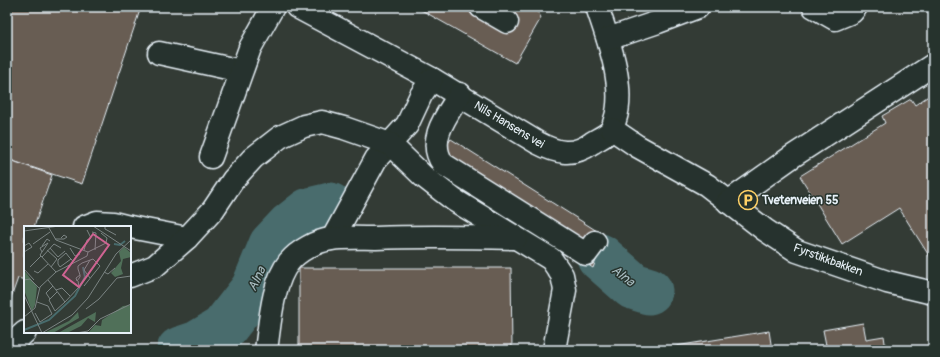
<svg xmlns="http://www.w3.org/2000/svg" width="940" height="357" font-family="Pangolin,sans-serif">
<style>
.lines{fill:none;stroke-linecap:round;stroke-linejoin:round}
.river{stroke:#486c6d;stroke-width:47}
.building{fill:#685d53;stroke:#e8f1f8}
.minor-casing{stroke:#e8f1f8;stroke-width:25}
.minor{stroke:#26332d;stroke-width:22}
.labels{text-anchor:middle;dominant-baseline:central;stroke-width:3;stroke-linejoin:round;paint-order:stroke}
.street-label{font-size:12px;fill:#e8f1f8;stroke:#26332d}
.poi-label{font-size:12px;font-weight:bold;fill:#e8f1f8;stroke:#26332d;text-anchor:start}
.water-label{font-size:13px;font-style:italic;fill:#a8bcc0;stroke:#26332d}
.inset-river{fill:none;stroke:#486c6d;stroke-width:2}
.inset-road{fill:none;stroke:#7b8483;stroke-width:1}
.view{fill:#cf6492;fill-opacity:0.15;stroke:#cf6492;stroke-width:2}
.inset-edge{fill:none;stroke:#e8f1f8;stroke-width:2}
</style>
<rect width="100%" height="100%" fill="#333b35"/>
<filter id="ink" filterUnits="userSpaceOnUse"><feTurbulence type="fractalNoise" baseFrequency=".025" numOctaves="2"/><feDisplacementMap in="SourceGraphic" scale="8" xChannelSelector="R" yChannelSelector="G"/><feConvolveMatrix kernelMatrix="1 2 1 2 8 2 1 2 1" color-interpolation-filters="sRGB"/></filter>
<g filter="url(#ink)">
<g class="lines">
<!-- river -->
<g class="river">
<path d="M 600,257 L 633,286 L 649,291"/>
<path d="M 180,350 L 198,344 L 223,329 L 254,289 L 272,245 L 290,226 L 309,211 L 330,206"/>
</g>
</g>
<!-- building -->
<g class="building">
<path d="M 7,7 L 141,7 L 82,184 L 7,159 Z"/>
<path d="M 416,7 L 536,7 L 541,18 L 515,63 Z"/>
<path d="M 933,93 L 933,262 L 899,208 L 842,244 L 800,176 L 885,123 L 882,116 L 911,99 L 915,105 Z"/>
<path d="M 451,139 L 597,231 L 594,235 L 602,245 L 593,268 L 432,166 Z"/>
<path d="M 7,159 L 52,175 L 34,227 L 25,227 L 24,257 L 25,257 L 25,280 L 18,278 L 7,309 Z"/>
<path d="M 299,268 L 511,268 L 512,350 L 299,350 Z"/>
<path d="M 863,323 L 866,339 L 884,336 L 886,350 L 797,350 L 826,345 L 823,330 Z"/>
<path d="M 769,331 L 772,350 L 651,350 Z"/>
</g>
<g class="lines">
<defs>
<g id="minor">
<path d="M 297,7 L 432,79 L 538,143 C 557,153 573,157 592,143 C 598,139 608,135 612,129 C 613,127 614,123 615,120 C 626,87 608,39 597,7"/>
<path d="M 481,7 L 507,22"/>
<path d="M 814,7 L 835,19 L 852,12 L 856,7"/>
<path d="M 608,39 L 658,22 L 698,7"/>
<path d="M 159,53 L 241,71"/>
<path d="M 460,94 C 447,115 426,140 443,164 L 586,254 L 595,242"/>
<path d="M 612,129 L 637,146 L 707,185 L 765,230 L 797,251 L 887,282 L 933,293"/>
<path d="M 211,157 L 250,48 L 273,7"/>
<path d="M 728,202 L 793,156 L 933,65"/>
<path d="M 84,227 L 97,222 L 113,223 L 129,227"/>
<path d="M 130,227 L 187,238"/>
<path d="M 330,239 L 334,236 L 376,159 L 407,125 L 421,95 L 432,79"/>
<path d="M 130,276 L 155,266 L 187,238 L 213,210 L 233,180 L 253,158 L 280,137 L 304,126 L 322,122 L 344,128 L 390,144 L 423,176 L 454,200 L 551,259 L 562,275 L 565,290 L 554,350"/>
<path d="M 7,348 L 25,332"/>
<path d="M 266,350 C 270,324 272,283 289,262 C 298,251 316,241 331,239 C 346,237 361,238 376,238 C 423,236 470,237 516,238"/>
</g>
</defs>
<!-- minor casing -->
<use href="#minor" class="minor-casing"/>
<!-- minor -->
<use href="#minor" class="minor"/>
</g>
</g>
<!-- icons -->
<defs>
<symbol id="parking-ring" viewBox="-11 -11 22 22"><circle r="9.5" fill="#26332d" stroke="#ffd166" stroke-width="1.5"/><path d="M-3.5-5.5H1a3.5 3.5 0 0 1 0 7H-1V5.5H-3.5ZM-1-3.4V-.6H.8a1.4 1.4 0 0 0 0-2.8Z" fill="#ffd166"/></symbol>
</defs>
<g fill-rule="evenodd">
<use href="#parking-ring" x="737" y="189" width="22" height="22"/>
</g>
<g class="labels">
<!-- street labels -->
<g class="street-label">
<text transform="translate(509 125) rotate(31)">Nils Hansens vei</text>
<text transform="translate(828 260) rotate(20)">Fyrstikkbakken</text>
</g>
<!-- poi labels -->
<g class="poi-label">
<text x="762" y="200">Tvetenveien 55</text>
</g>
<!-- water labels -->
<g class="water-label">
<text transform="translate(623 276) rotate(38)">Alna</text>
<text transform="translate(257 279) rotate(-65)">Alna</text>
</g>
</g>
<!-- overview -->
<g transform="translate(24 226)">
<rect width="107" height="107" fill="#333b35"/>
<path d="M 100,21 L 107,27 L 107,31 L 99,33 L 97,42 L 99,48 L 91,51 L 87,47 L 97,35 L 95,26 ZM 0,44 L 13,61 L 11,79 L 8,85 L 0,64 ZM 107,79 L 107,107 L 56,107 L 64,107 L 71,99 L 77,100 L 78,94 L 99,80 ZM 54,86 L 55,92 L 29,107 L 20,107 L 45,95 ZM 72,86 L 71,96 L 64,92 L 57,100 L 43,107 L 34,107 Z" fill="#507059"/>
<path class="inset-river" d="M 90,18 L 96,19 L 101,15M 0,104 L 25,94 L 51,70 L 61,51 L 59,41"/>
<path class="inset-road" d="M 69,0 L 107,25M 81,0 L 81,3 L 92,9M 25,2 L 32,14 L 64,26M 0,5 L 35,0M 68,6 L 72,7 L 71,24M 31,13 L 40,13 L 43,11 L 40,9 L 37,12M 9,18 L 26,6M 0,20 L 5,17 L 8,21 L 0,26M 18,20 L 23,13 L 26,15M 26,22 L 34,31 L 41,25M 46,22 L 51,30 L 56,28M 23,24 L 33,33 L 27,41M 60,24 L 63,14 L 67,12 L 63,4M 18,26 L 16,22 L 24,17 L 16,29 L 32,46M 64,26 L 82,17 L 83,12 L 77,7M 18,31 L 30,18 L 37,22M 47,33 L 36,41 L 34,38 L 34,34 L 42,27 L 45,31 L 48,34 L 49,36M 66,34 L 60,44 L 66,52M 6,41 L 17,30M 0,43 L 10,54M 10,45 L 14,47 L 24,38M 80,46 L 84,48 L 91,42M 56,49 L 52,52 L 53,55 L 56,51 L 56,49 L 54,43 L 54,40 L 58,37 L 69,33 L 76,40 L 60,60M 0,54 L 6,53 L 15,62M 24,54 L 32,64 L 38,62 L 46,70M 32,64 L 41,76 L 31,85 L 25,74 L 33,66M 0,69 L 18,107M 26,73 L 22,67 L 29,60M 41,76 L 55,61 L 54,55M 62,83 L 75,73 L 93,52 L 107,50M 11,87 L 16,96 L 28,88 L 24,80 L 13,76M 0,91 L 11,82 L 16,61 L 32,46 L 63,30 L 64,26M 18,107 L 48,89 L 64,72 L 92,28 L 107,14M 52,107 L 64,105 L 76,93 L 107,78"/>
<path class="view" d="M 69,8 L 85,19 L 55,61 L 39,49 Z"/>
<rect width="107" height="107" class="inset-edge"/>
</g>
<!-- margin -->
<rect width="940" height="357" fill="none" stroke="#26332d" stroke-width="24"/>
<rect x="12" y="12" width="916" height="333" fill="none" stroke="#e8f1f8" stroke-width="1.5" filter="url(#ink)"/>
</svg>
